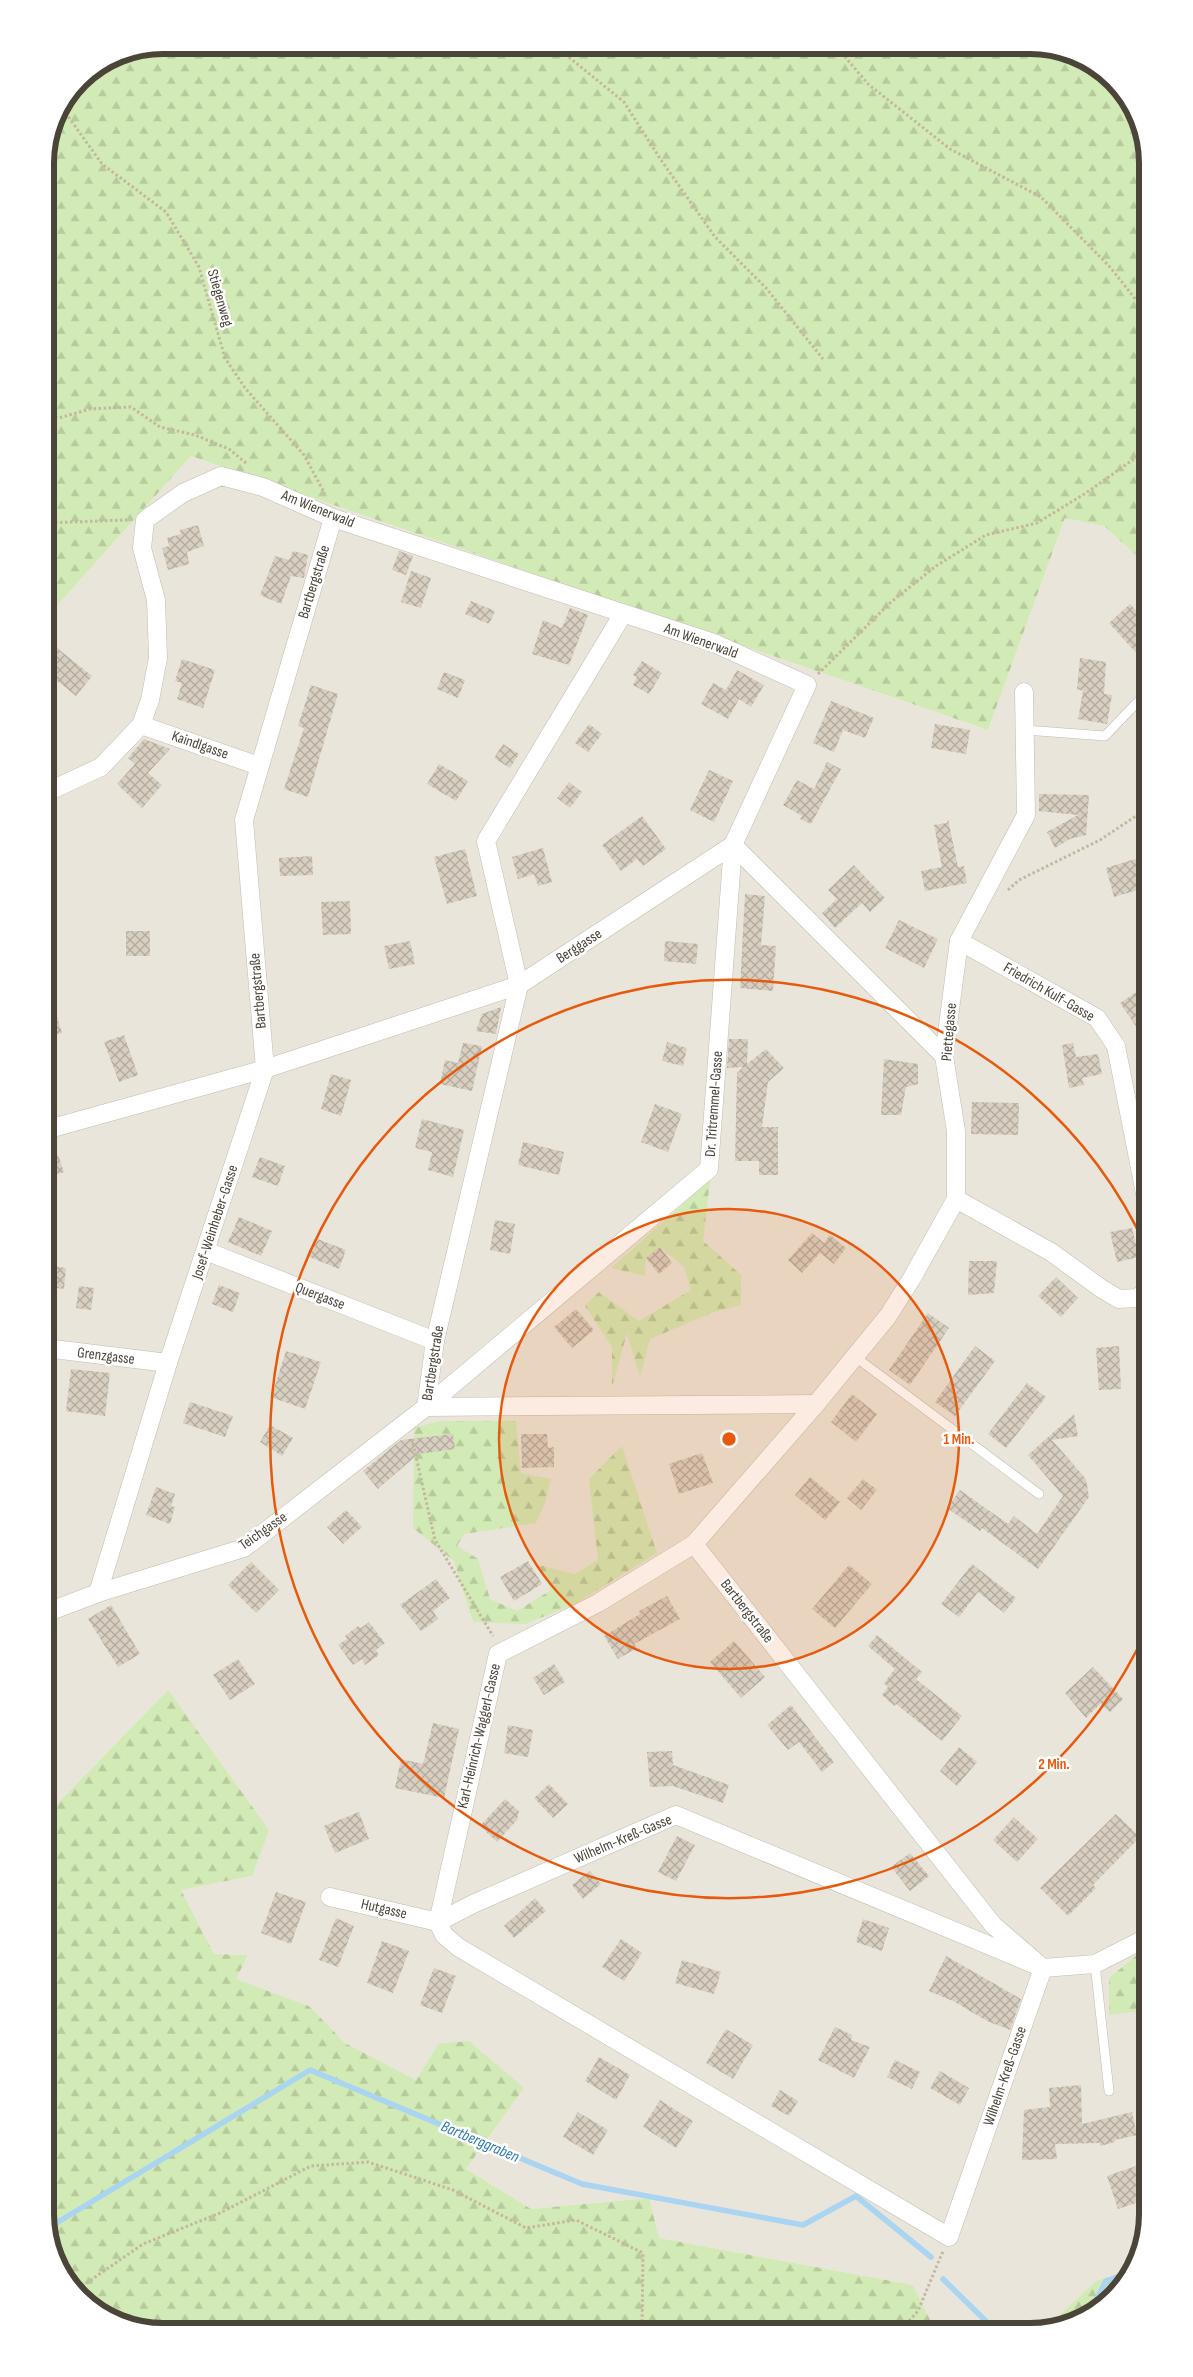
<svg xmlns="http://www.w3.org/2000/svg" width="1193" height="2377" font-family="'Sofia Sans Condensed',sans-serif">
<style>
.residential{fill:#eae5da}
.forest{fill:url(#forest-firs)}
.lines{fill:none;stroke-linecap:round;stroke-linejoin:round}
.stream{stroke:#a9d4f2;stroke-width:5.5}
.building{fill:url(#building-cross-hatch)}
.lane-casing{stroke:#c2bbae;stroke-width:10}
.street-casing{stroke:#c2bbae;stroke-width:19}
.path{stroke:#c4b79f;stroke-width:3;stroke-dasharray:2.5 2.5;stroke-linecap:butt}
.lane{stroke:#fff;stroke-width:9}
.street{stroke:#fff;stroke-width:18}
.ring{fill:none;stroke:#e8590c;stroke-width:2.5}
.labels{text-anchor:middle;dominant-baseline:central;stroke-width:5;stroke-linejoin:round;paint-order:stroke}
.street-label{font-size:15px;fill:#4b4439;stroke:#fff}
.water-label{font-size:16px;font-style:italic;fill:#2e7ab2;stroke:#fff}
.rim{fill:none;stroke:#4b4439;stroke-width:6}
.centre{fill:#e8590c;stroke:#fff;stroke-width:2.5}
.ring-label{font-size:15px;text-anchor:middle;font-weight:bold;fill:#e8590c;stroke:#fff;stroke-width:5;stroke-linejoin:round;paint-order:stroke}
</style>
<defs>
<pattern id="forest-firs" width="22" height="20" patternUnits="userSpaceOnUse" patternTransform="scale(1.25)"><rect width="22" height="20" fill="#d2eab5"/><path d="M5 1l3.5 6h-7zM16 11l3.5 6h-7z" fill="#b6ca9c"/></pattern>
<pattern id="building-cross-hatch" width="8" height="8" patternUnits="userSpaceOnUse" patternTransform="scale(1.25)"><rect width="8" height="8" fill="#d8cfc1"/><path d="M0 0l8 8M0 8l8-8" fill="none" stroke="#b1aa9e"/></pattern>
</defs>
<rect width="100%" height="100%" fill="#f6f3ec"/>
<!-- residential -->
<path class="residential" d="M 191,456 L 988,730 L 1065,518 L 1104,526 L 1148,566 L 1148,2215 L 1131,2270 L 1096,2281 L 1043,2330 L 1031,2332 L 936,2332 L 913,2285 L 659,2238 L 649,2198 L 531,2209 L 466,2169 L 524,2088 L 438,2044 L 416,2080 L 345,2043 L 309,2006 L 235,1979 L 248,1955 L 214,1954 L 181,1890 L 252,1876 L 168,1690 L 58,1803 L 45,1790 L 45,619 Z"/>
<!-- forest -->
<g class="forest">
<path d="M 162,45 L 1039,45 L 1102,69 L 1139,118 L 1148,162 L 1148,566 L 1104,526 L 1065,518 L 988,730 L 191,456 L 45,619 L 45,155 L 54,117 L 80,79 L 118,54 Z"/>
<path d="M 710,1180 L 703,1241 L 741,1275 L 741,1305 L 714,1312 L 650,1339 L 640,1377 L 627,1333 L 612,1387 L 612,1347 L 585,1306 L 599,1292 L 639,1321 L 691,1290 L 684,1267 L 660,1247 L 646,1258 L 645,1276 L 611,1268 Z"/>
<path d="M 439,1421 L 516,1421 L 521,1473 L 551,1479 L 545,1503 L 536,1523 L 464,1534 L 457,1546 L 478,1559 L 490,1599 L 517,1611 L 551,1590 L 539,1565 L 575,1574 L 598,1560 L 589,1479 L 622,1446 L 657,1553 L 575,1604 L 525,1624 L 473,1622 L 454,1561 L 413,1528 L 414,1428 Z"/>
<path d="M 168,1690 L 269,1830 L 252,1876 L 181,1890 L 214,1954 L 248,1955 L 236,1979 L 309,2006 L 345,2043 L 416,2080 L 438,2044 L 469,2041 L 524,2088 L 466,2169 L 531,2209 L 649,2198 L 659,2238 L 913,2285 L 936,2332 L 155,2332 L 97,2312 L 54,2259 L 45,2215 L 45,1790 L 58,1803 Z"/>
<path d="M 1148,1946 L 1148,2010 L 1109,2015 L 1109,1978 Z"/>
<path d="M 1131,2270 L 1128,2280 L 1075,2323 L 1043,2330 L 1096,2281 Z"/>
</g>
<g class="lines">
<!-- stream -->
<g class="stream">
<path d="M 48,2228 L 310,2070 L 582,2184 L 803,2225 L 856,2196 L 931,2257"/>
<path d="M 943,2279 L 997,2332"/>
<path d="M 1091,2310 L 1106,2281 L 1130,2272"/>
</g>
</g>
<!-- building -->
<g class="building">
<path d="M 198,525 L 204,546 L 187,552 L 189,564 L 168,570 L 162,548 L 169,546 L 167,538 L 181,534 L 180,530 Z"/>
<path d="M 293,551 L 308,555 L 304,578 L 291,576 L 281,604 L 260,595 L 275,556 L 289,560 Z"/>
<path d="M 399,551 L 413,556 L 406,575 L 392,570 Z"/>
<path d="M 411,571 L 431,578 L 421,608 L 401,602 Z"/>
<path d="M 471,601 L 495,611 L 489,624 L 465,614 Z"/>
<path d="M 1130,604 L 1148,624 L 1148,666 L 1109,623 Z"/>
<path d="M 570,608 L 588,615 L 569,665 L 532,654 L 543,620 L 562,628 Z"/>
<path d="M 52,644 L 92,676 L 76,696 L 45,671 L 45,653 Z"/>
<path d="M 1080,658 L 1106,662 L 1104,694 L 1112,695 L 1107,724 L 1078,719 L 1083,691 L 1077,689 Z"/>
<path d="M 182,659 L 215,670 L 203,708 L 177,699 L 182,683 L 175,681 Z"/>
<path d="M 642,661 L 662,673 L 649,694 L 633,685 L 637,677 L 633,675 Z"/>
<path d="M 737,670 L 764,685 L 751,707 L 739,699 L 728,719 L 701,704 L 713,683 L 726,690 Z"/>
<path d="M 444,672 L 465,680 L 458,698 L 437,689 Z"/>
<path d="M 311,685 L 338,694 L 308,797 L 284,789 L 304,728 L 298,726 Z"/>
<path d="M 831,701 L 874,718 L 865,738 L 843,730 L 834,752 L 813,743 Z"/>
<path d="M 589,724 L 602,734 L 588,752 L 575,743 Z"/>
<path d="M 935,724 L 970,730 L 966,754 L 931,748 Z"/>
<path d="M 144,739 L 170,749 L 148,773 L 162,785 L 142,808 L 117,784 L 135,764 L 128,758 Z"/>
<path d="M 503,744 L 519,754 L 510,768 L 494,758 Z"/>
<path d="M 827,762 L 841,769 L 811,824 L 800,819 L 802,816 L 783,805 L 797,780 L 814,789 Z"/>
<path d="M 439,764 L 468,781 L 456,801 L 427,784 Z"/>
<path d="M 709,770 L 733,781 L 714,822 L 690,810 Z"/>
<path d="M 569,782 L 582,792 L 570,808 L 557,798 Z"/>
<path d="M 1039,794 L 1089,795 L 1086,835 L 1070,839 L 1055,848 L 1047,832 L 1078,815 L 1039,811 Z"/>
<path d="M 642,816 L 666,849 L 643,866 L 637,859 L 621,871 L 602,845 Z"/>
<path d="M 948,819 L 958,867 L 964,866 L 967,883 L 925,891 L 921,871 L 942,867 L 934,825 L 947,823 Z"/>
<path d="M 543,848 L 552,882 L 538,886 L 534,874 L 518,879 L 512,857 Z"/>
<path d="M 465,849 L 477,896 L 447,904 L 434,857 Z"/>
<path d="M 1148,855 L 1148,887 L 1114,897 L 1106,868 Z"/>
<path d="M 312,856 L 313,875 L 280,876 L 279,858 Z"/>
<path d="M 854,865 L 885,898 L 870,912 L 862,903 L 835,928 L 822,913 L 837,899 L 828,890 Z"/>
<path d="M 745,894 L 765,896 L 761,945 L 776,946 L 773,991 L 740,988 Z"/>
<path d="M 350,901 L 351,934 L 323,935 L 321,902 Z"/>
<path d="M 899,920 L 938,939 L 924,968 L 885,948 Z"/>
<rect x="126" y="931" width="24" height="25"/>
<path d="M 410,941 L 415,964 L 389,969 L 384,946 Z"/>
<path d="M 665,941 L 698,944 L 696,964 L 664,961 Z"/>
<path d="M 1148,984 L 1148,1044 L 1120,1003 Z"/>
<path d="M 49,991 L 62,1033 L 45,1038 L 45,992 Z"/>
<path d="M 501,1007 L 496,1034 L 476,1031 L 482,1014 Z"/>
<path d="M 124,1035 L 138,1075 L 119,1082 L 104,1042 Z"/>
<path d="M 729,1039 L 748,1039 L 747,1064 L 766,1049 L 784,1068 L 768,1082 L 762,1127 L 778,1127 L 778,1175 L 759,1175 L 759,1161 L 735,1161 L 737,1073 L 743,1067 L 727,1068 Z"/>
<path d="M 667,1042 L 687,1048 L 683,1066 L 662,1061 Z"/>
<path d="M 463,1043 L 482,1046 L 472,1091 L 440,1084 L 445,1060 L 458,1063 Z"/>
<path d="M 1073,1043 L 1076,1057 L 1098,1054 L 1102,1074 L 1082,1078 L 1084,1085 L 1069,1088 L 1062,1045 Z"/>
<path d="M 884,1059 L 918,1064 L 918,1084 L 906,1087 L 901,1115 L 881,1115 Z"/>
<path d="M 331,1074 L 351,1080 L 341,1116 L 321,1109 Z"/>
<path d="M 972,1102 L 1019,1103 L 1018,1135 L 971,1134 Z"/>
<path d="M 655,1104 L 682,1114 L 668,1152 L 641,1142 Z"/>
<path d="M 422,1119 L 464,1130 L 453,1177 L 428,1170 L 432,1152 L 415,1148 Z"/>
<path d="M 523,1142 L 564,1152 L 559,1175 L 518,1165 Z"/>
<path d="M 58,1155 L 64,1172 L 45,1179 L 45,1159 Z"/>
<path d="M 260,1157 L 285,1166 L 278,1186 L 252,1177 Z"/>
<path d="M 239,1217 L 272,1231 L 261,1256 L 228,1242 Z"/>
<path d="M 495,1220 L 515,1224 L 510,1254 L 490,1250 Z"/>
<path d="M 1132,1228 L 1139,1257 L 1117,1262 L 1110,1232 Z"/>
<path d="M 812,1233 L 824,1243 L 830,1235 L 846,1248 L 834,1264 L 820,1253 L 802,1273 L 788,1260 Z"/>
<path d="M 315,1238 L 346,1250 L 339,1269 L 307,1256 Z"/>
<path d="M 660,1247 L 672,1263 L 659,1274 L 646,1258 Z"/>
<path d="M 969,1261 L 997,1261 L 994,1293 L 968,1295 Z"/>
<path d="M 52,1266 L 66,1268 L 64,1289 L 49,1287 Z"/>
<path d="M 1056,1277 L 1078,1298 L 1061,1317 L 1038,1296 Z"/>
<path d="M 219,1285 L 240,1293 L 233,1312 L 212,1304 Z"/>
<path d="M 79,1286 L 94,1288 L 91,1310 L 76,1308 Z"/>
<path d="M 576,1309 L 594,1330 L 572,1348 L 554,1327 Z"/>
<path d="M 928,1313 L 949,1328 L 910,1385 L 889,1370 Z"/>
<path d="M 975,1346 L 995,1361 L 955,1416 L 935,1402 Z"/>
<path d="M 1119,1346 L 1121,1389 L 1099,1390 L 1096,1348 Z"/>
<path d="M 286,1351 L 321,1362 L 305,1409 L 273,1398 L 273,1392 Z"/>
<path d="M 71,1369 L 110,1373 L 105,1416 L 66,1411 Z"/>
<path d="M 1027,1383 L 1046,1397 L 1006,1448 L 988,1434 Z"/>
<path d="M 852,1394 L 877,1414 L 856,1442 L 831,1422 Z"/>
<path d="M 190,1402 L 233,1416 L 225,1437 L 183,1423 Z"/>
<path d="M 1074,1414 L 1078,1436 L 1052,1440 L 1086,1479 L 1089,1497 L 1038,1569 L 982,1528 L 980,1531 L 947,1508 L 960,1490 L 1008,1524 L 1014,1516 L 1037,1534 L 1063,1496 L 1028,1455 Z"/>
<path d="M 270,1425 L 293,1438 L 282,1456 L 260,1442 Z"/>
<path d="M 453,1434 L 455,1449 L 418,1454 L 378,1489 L 363,1471 L 401,1440 Z"/>
<path d="M 521,1434 L 547,1434 L 548,1448 L 554,1447 L 554,1467 L 522,1468 Z"/>
<path d="M 702,1453 L 713,1483 L 679,1494 L 669,1464 Z"/>
<path d="M 810,1477 L 840,1502 L 825,1520 L 795,1495 Z"/>
<path d="M 863,1479 L 877,1490 L 861,1510 L 847,1498 Z"/>
<path d="M 156,1487 L 175,1494 L 171,1506 L 175,1507 L 170,1524 L 146,1515 Z"/>
<path d="M 346,1510 L 362,1527 L 343,1544 L 327,1527 Z"/>
<path d="M 528,1561 L 542,1584 L 514,1601 L 500,1577 Z"/>
<path d="M 251,1562 L 279,1590 L 256,1613 L 228,1585 Z"/>
<path d="M 972,1564 L 1016,1598 L 1004,1613 L 978,1592 L 959,1617 L 941,1604 Z"/>
<path d="M 849,1565 L 872,1584 L 835,1628 L 812,1609 Z"/>
<path d="M 436,1579 L 450,1598 L 433,1611 L 438,1619 L 421,1631 L 400,1605 Z"/>
<path d="M 667,1596 L 680,1619 L 634,1644 L 637,1648 L 618,1659 L 604,1636 L 640,1614 L 639,1611 Z"/>
<path d="M 111,1605 L 140,1654 L 118,1667 L 88,1619 Z"/>
<path d="M 369,1622 L 385,1643 L 376,1650 L 379,1655 L 365,1665 L 362,1659 L 353,1665 L 338,1645 L 347,1639 L 345,1636 L 358,1626 L 361,1628 Z"/>
<path d="M 877,1635 L 922,1672 L 916,1679 L 962,1716 L 942,1741 L 896,1704 L 894,1706 L 882,1695 L 888,1687 L 884,1683 L 895,1669 L 868,1646 Z"/>
<path d="M 734,1641 L 765,1677 L 741,1698 L 710,1662 Z"/>
<path d="M 238,1659 L 255,1684 L 230,1700 L 213,1675 Z"/>
<path d="M 554,1664 L 565,1682 L 544,1695 L 533,1678 Z"/>
<path d="M 1093,1667 L 1123,1699 L 1110,1712 L 1100,1704 L 1086,1718 L 1065,1693 Z"/>
<path d="M 791,1705 L 834,1762 L 822,1772 L 799,1742 L 788,1750 L 767,1725 Z"/>
<path d="M 433,1723 L 459,1729 L 444,1798 L 395,1788 L 401,1759 L 423,1764 Z"/>
<path d="M 508,1725 L 533,1730 L 528,1757 L 504,1753 Z"/>
<path d="M 959,1747 L 977,1762 L 957,1786 L 940,1771 Z"/>
<path d="M 672,1751 L 673,1765 L 729,1785 L 723,1803 L 673,1786 L 650,1787 L 647,1752 Z"/>
<path d="M 549,1784 L 568,1804 L 553,1818 L 534,1798 Z"/>
<path d="M 505,1799 L 519,1811 L 517,1820 L 497,1842 L 480,1826 Z"/>
<path d="M 359,1812 L 369,1839 L 335,1853 L 324,1826 Z"/>
<path d="M 1116,1814 L 1140,1837 L 1093,1885 L 1096,1888 L 1068,1916 L 1040,1888 Z"/>
<path d="M 1014,1817 L 1038,1839 L 1017,1862 L 993,1840 Z"/>
<path d="M 677,1836 L 695,1845 L 676,1881 L 658,1872 Z"/>
<path d="M 910,1853 L 929,1876 L 910,1891 L 891,1867 Z"/>
<path d="M 590,1871 L 601,1884 L 583,1899 L 572,1885 Z"/>
<path d="M 276,1892 L 306,1902 L 291,1944 L 261,1933 Z"/>
<path d="M 535,1898 L 546,1911 L 514,1938 L 504,1926 Z"/>
<path d="M 336,1918 L 354,1926 L 338,1967 L 319,1960 Z"/>
<path d="M 863,1919 L 889,1928 L 882,1951 L 856,1942 Z"/>
<path d="M 621,1939 L 642,1953 L 624,1981 L 602,1967 Z"/>
<path d="M 382,1941 L 409,1951 L 393,1993 L 367,1983 Z"/>
<path d="M 946,1956 L 1021,1999 L 1010,2030 L 987,2021 L 953,2001 L 929,1991 Z"/>
<path d="M 682,1960 L 721,1972 L 714,1994 L 675,1983 Z"/>
<path d="M 434,1968 L 456,1976 L 442,2013 L 420,2005 Z"/>
<path d="M 835,2027 L 852,2035 L 851,2040 L 870,2047 L 854,2078 L 818,2060 Z"/>
<path d="M 726,2029 L 753,2045 L 733,2079 L 706,2063 Z"/>
<path d="M 599,2057 L 630,2075 L 616,2100 L 585,2081 Z"/>
<path d="M 895,2060 L 920,2072 L 912,2089 L 887,2077 Z"/>
<path d="M 940,2071 L 969,2088 L 960,2105 L 930,2088 Z"/>
<path d="M 1081,2085 L 1082,2124 L 1132,2112 L 1137,2135 L 1115,2140 L 1115,2142 L 1100,2146 L 1100,2143 L 1055,2144 L 1057,2159 L 1022,2160 L 1024,2110 L 1050,2107 L 1049,2088 Z"/>
<path d="M 780,2090 L 798,2101 L 789,2116 L 771,2106 Z"/>
<path d="M 660,2100 L 693,2121 L 676,2148 L 643,2127 Z"/>
<path d="M 578,2112 L 608,2130 L 593,2155 L 563,2137 Z"/>
<path d="M 1148,2162 L 1148,2199 L 1118,2209 L 1107,2176 Z"/>
</g>
<g class="lines">
<defs>
<g id="lane">
<path d="M 1025,730 L 1105,736 L 1148,691"/>
<path d="M 854,1356 L 1039,1494"/>
<path d="M 1095,1964 L 1109,2091"/>
</g>
<g id="street">
<path d="M 333,518 L 244,820 L 265,1069 L 519,985 L 435,1341 L 426,1407 L 816,1404 L 694,1544 L 993,1925 L 1043,1968 L 1095,1964 L 1148,1937"/>
<path d="M 623,614 L 486,841 L 519,985 L 733,845 L 944,1056"/>
<path d="M 141,725 L 259,766"/>
<path d="M 959,941 L 1097,1018 L 1116,1046 L 1148,1209"/>
<path d="M 45,1130 L 265,1069 L 168,1363 L 98,1593"/>
<path d="M 956,1199 L 1051,1252 L 1102,1289 L 1119,1299 L 1138,1298 L 1148,1288"/>
<path d="M 206,1251 L 435,1341"/>
<path d="M 45,1348 L 168,1363"/>
<path d="M 816,1404 L 888,1316 L 912,1278 L 956,1199 L 956,1131 L 944,1056 L 959,941 L 1026,815 L 1024,692"/>
<path d="M 45,1613 L 98,1593 L 244,1548 L 426,1407 L 709,1169 L 733,845 L 807,685 L 714,643 L 333,518 L 263,487 L 221,476 L 183,493 L 145,520 L 142,548 L 156,600 L 158,658 L 150,700 L 141,725 L 101,767 L 45,793"/>
<path d="M 676,1815 L 1043,1968 L 949,2237 L 458,1947 L 444,1935 L 438,1922 L 473,1904 Z"/>
<path d="M 330,1897 L 438,1922"/>
<path d="M 438,1922 L 498,1654 L 598,1603 L 694,1544"/>
</g>
</defs>
<!-- lane casing -->
<use href="#lane" class="lane-casing"/>
<!-- street casing -->
<use href="#street" class="street-casing"/>
<!-- path -->
<g class="path">
<path d="M 526,45 L 565,54 L 624,102 L 661,160 L 715,237 L 766,288 L 823,359"/>
<path d="M 835,45 L 868,84 L 950,149 L 1041,197 L 1110,267 L 1148,315"/>
<path d="M 64,103 L 65,112 L 102,164 L 166,212 L 199,267 L 225,358 L 245,388 L 304,455 L 325,494"/>
<path d="M 45,416 L 59,418 L 90,409 L 131,407 L 160,427 L 195,435 L 229,449 L 246,463"/>
<path d="M 45,523 L 127,520"/>
<path d="M 818,674 L 890,603 L 936,566 L 986,535 L 1037,523 L 1086,493 L 1148,449"/>
<path d="M 1008,890 L 1019,880 L 1100,840 L 1148,808"/>
<path d="M 412,1439 L 435,1540 L 493,1636"/>
<path d="M 78,2289 L 143,2244 L 220,2213 L 311,2166 L 368,2162 L 453,2190 L 526,2228 L 576,2220 L 643,2253 L 642,2332"/>
<path d="M 899,2332 L 918,2311 L 943,2251"/>
</g>
<!-- lane -->
<use href="#lane" class="lane"/>
<!-- street -->
<use href="#street" class="street"/>
</g>
<!-- distance rings -->
<circle cx="729" cy="1439" r="230" fill="#e8590c" fill-opacity=".12"/>
<g class="ring">
<circle cx="729" cy="1439" r="230"/>
<path d="M1147 1629A459 459 0 1 1 1147 1249"/>
</g>
<g class="labels">
<!-- street labels -->
<g class="street-label">
<text transform="translate(220 298) rotate(74)">Stiegenweg</text>
<text transform="translate(318 509) rotate(22)">Am Wienerwald</text>
<text transform="translate(314 582) rotate(-73)">Bartbergstraße</text>
<text transform="translate(701 641) rotate(20)">Am Wienerwald</text>
<text transform="translate(200 745) rotate(19)">Kaindlgasse</text>
<text transform="translate(579 946) rotate(-33)">Berggasse</text>
<text transform="translate(258 991) rotate(-95)">Bartbergstraße</text>
<text transform="translate(1049 992) rotate(30)">Friedrich Kulf-Gasse</text>
<text transform="translate(949 1032) rotate(-85)">Piettegasse</text>
<text transform="translate(714 1104) rotate(-86)">Dr. Tritremmel-Gasse</text>
<text transform="translate(215 1222) rotate(-72)">Josef-Weinheber-Gasse</text>
<text transform="translate(320 1296) rotate(21)">Quergasse</text>
<text transform="translate(106 1356) rotate(7)">Grenzgasse</text>
<text transform="translate(433 1363) rotate(-81)">Bartbergstraße</text>
<text transform="translate(263 1531) rotate(-35)">Teichgasse</text>
<text transform="translate(747 1611) rotate(52)">Bartbergstraße</text>
<text transform="translate(479 1736) rotate(-77)">Karl-Heinrich-Waggerl-Gasse</text>
<text transform="translate(623 1839) rotate(-23)">Wilhelm-Kreß-Gasse</text>
<text transform="translate(384 1909) rotate(13)">Hutgasse</text>
<text transform="translate(1005 2076) rotate(-71)">Wilhelm-Kreß-Gasse</text>
</g>
<!-- water labels -->
<g class="water-label">
<text transform="translate(480 2142) rotate(23)">Bartberggraben</text>
</g>
</g>
<!-- crop -->
<path d="M0 0H1193V2377H0ZM163 54H1030A109 109 0 0 1 1139 163V2214A109 109 0 0 1 1030 2323H163A109 109 0 0 1 54 2214V163A109 109 0 0 1 163 54Z" fill="#fff" fill-rule="evenodd"/>
<path class="rim" d="M163 54H1030A109 109 0 0 1 1139 163V2214A109 109 0 0 1 1030 2323H163A109 109 0 0 1 54 2214V163A109 109 0 0 1 163 54Z"/>
<circle cx="729" cy="1439" r="8" class="centre"/>
<g class="ring-label">
<text x="959" y="1444">1 Min.</text>
<text x="1054" y="1769">2 Min.</text>
</g>
</svg>
